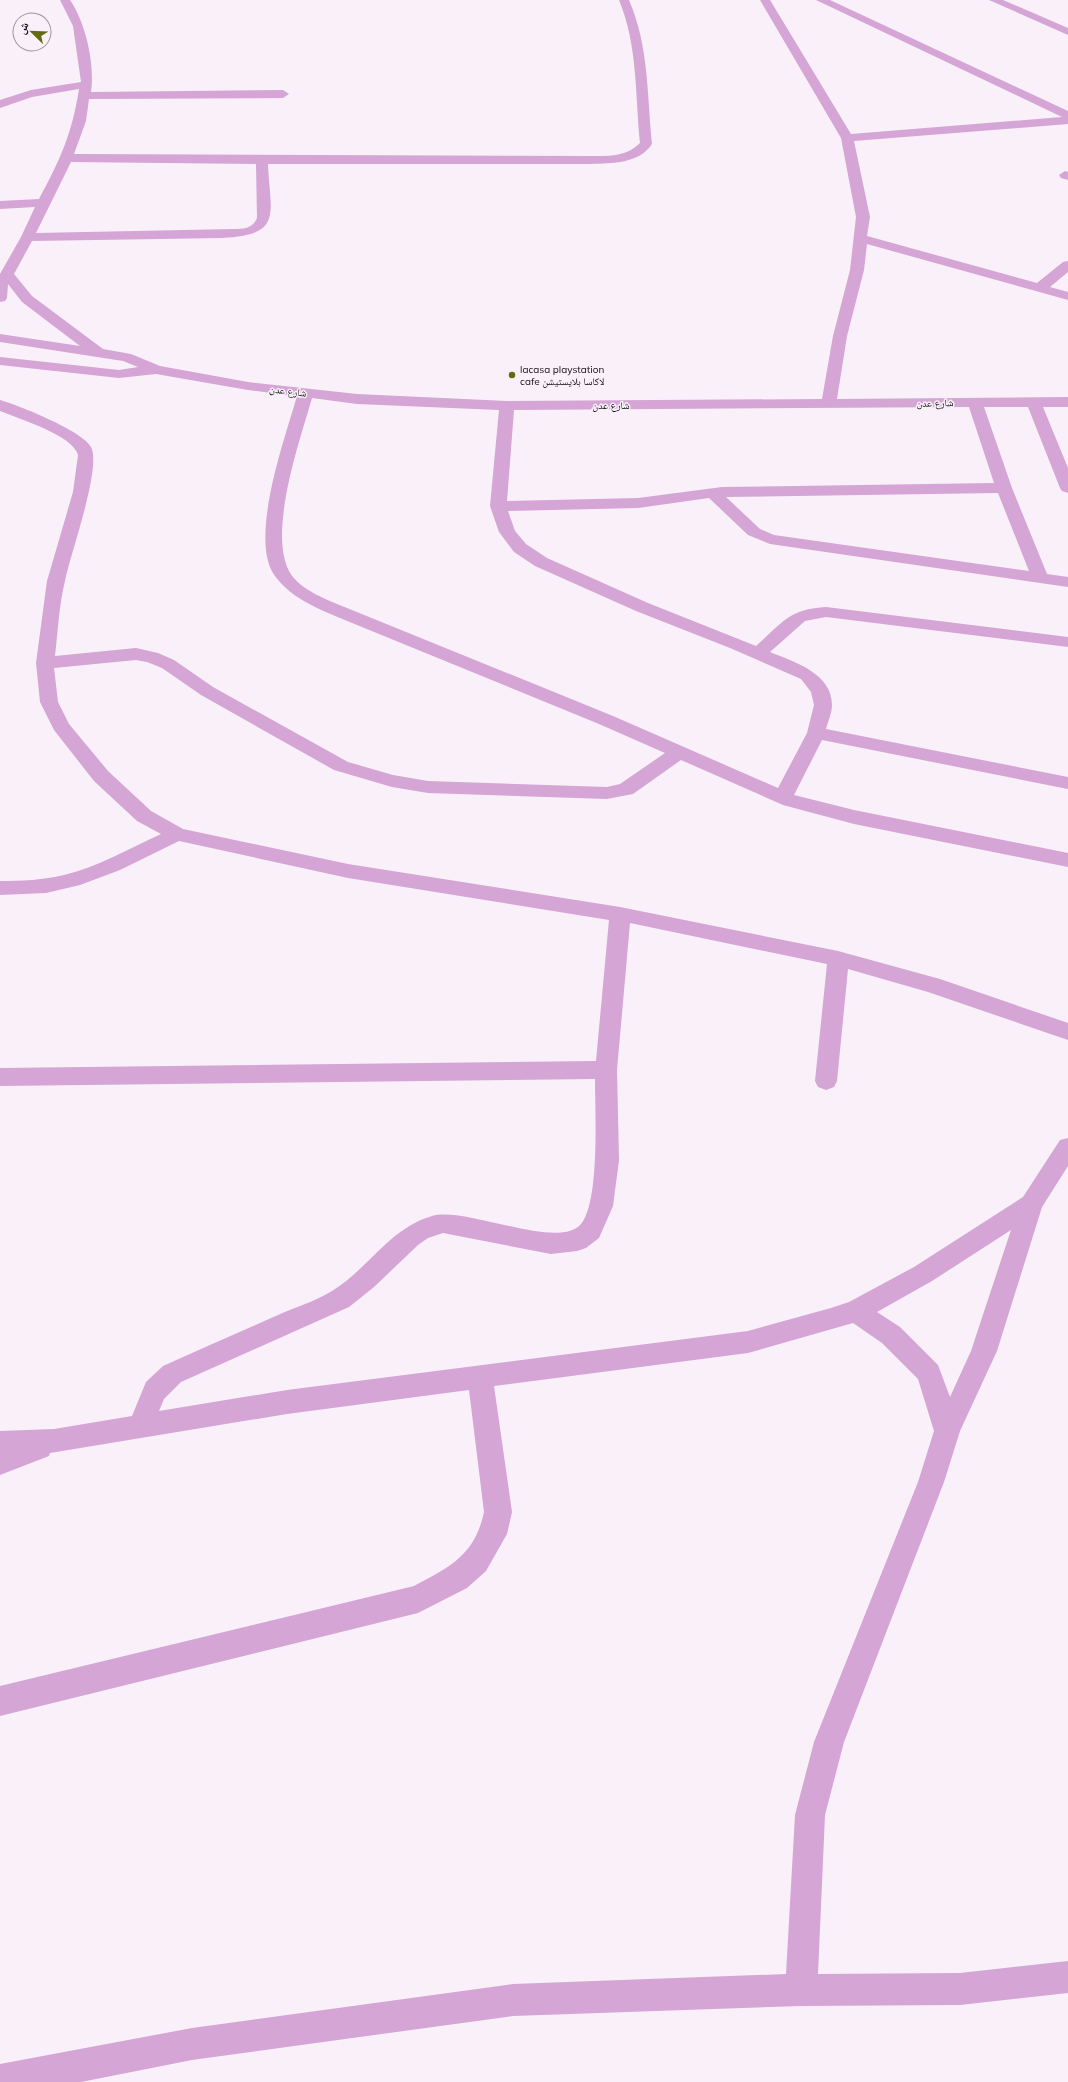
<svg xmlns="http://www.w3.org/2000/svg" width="1068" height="2082" font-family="Mulish,'Noto Naskh Arabic',sans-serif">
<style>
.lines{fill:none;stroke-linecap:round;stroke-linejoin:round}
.minor{fill:#d4a5d5;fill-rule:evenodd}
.poi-dot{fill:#626b11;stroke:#f9f0f9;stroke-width:1.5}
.labels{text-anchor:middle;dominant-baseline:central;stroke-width:3;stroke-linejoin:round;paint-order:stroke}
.far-poi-label{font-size:10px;fill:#110e11;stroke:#f9f0f9;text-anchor:start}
.far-street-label{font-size:10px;fill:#110e11;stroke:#f9f0f9}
</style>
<rect width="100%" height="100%" fill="#f9f0f9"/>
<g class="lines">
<!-- minor -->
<g class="minor">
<path d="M 60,0 L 70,0 C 86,23 95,65 91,92 L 283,90 L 289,94 L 283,98 L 89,99 L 86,121 L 74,154 L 591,156 C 609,156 626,157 640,143 C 635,94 638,46 619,0 L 629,0 C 649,46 647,95 652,144 C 639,164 612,163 591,164 L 268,164 C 270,214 284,235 222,238 L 32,241 L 14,274 L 32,296 L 103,349 L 131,354 L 160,366 L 248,382 L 357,394 L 507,401 L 822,399 L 833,336 L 850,270 L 856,217 L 841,138 L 760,0 L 770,0 L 851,134 L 1062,117 L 816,0 L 830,0 L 1068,111 L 1068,124 L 854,141 L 870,217 L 867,236 L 1037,283 L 1063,262 L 1068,261 L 1068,272 L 1050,287 L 1068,292 L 1068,300 L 867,244 L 864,270 L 847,336 L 837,399 L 1068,397 L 1068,407 L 1043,407 L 1068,468 L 1068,493 L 1062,491 L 1060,488 L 1028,407 L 984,407 L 1012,488 L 1047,574 L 1068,577 L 1068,587 L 770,544 L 748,535 L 709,498 L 638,508 L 508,511 L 515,531 L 526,544 L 547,558 L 648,603 L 756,646 C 782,623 789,609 826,607 L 1068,637 L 1068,647 L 826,617 L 805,621 L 770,652 C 794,662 832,673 832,705 C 832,712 828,722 826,729 L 1068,777 L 1068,789 L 822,740 L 794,795 L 854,810 L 1068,853 L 1068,867 L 854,824 L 783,805 L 681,760 L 633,794 L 607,799 L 428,793 L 392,787 L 334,770 L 201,695 L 162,668 L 147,662 L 136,660 L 54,668 L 58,702 L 69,724 L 108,771 L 151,811 L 183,829 L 348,864 L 620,907 L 838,951 L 940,979 L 1068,1023 L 1068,1040 L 928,992 L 848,969 L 837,1081 L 834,1087 L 826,1090 L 818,1087 L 815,1081 L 827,964 L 630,923 L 617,1070 L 619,1160 L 613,1206 L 599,1238 L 586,1248 L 577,1251 L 551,1254 L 443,1233 L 428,1238 L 418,1245 L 374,1287 L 349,1307 L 181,1382 L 164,1399 L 159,1411 L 287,1390 L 748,1331 L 831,1308 L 849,1302 L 914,1267 L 1023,1197 L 1060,1140 L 1068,1138 L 1068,1166 L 1042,1207 L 997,1351 L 960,1431 L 944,1482 L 844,1742 L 825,1815 L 818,1974 L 960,1973 L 1068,1961 L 1068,1993 L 960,2005 L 801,2006 L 513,2016 L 192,2060 L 81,2082 L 0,2082 L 0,2064 L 192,2028 L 513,1984 L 786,1974 L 795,1815 L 814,1742 L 918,1482 L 934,1431 L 918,1379 L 882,1343 L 853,1323 L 748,1353 L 494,1386 L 512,1512 L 507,1534 L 486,1571 L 467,1588 L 418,1613 L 0,1716 L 0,1686 L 414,1586 C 450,1567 475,1555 484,1512 L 469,1390 L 287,1414 L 50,1453 L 49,1456 L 0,1475 L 0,1431 L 54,1429 L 132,1416 L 146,1382 L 163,1366 C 201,1349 240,1332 278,1315 C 296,1307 316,1301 332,1291 C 368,1269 390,1228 432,1216 C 465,1206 559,1251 581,1224 C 600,1201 595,1111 595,1079 L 0,1086 L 0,1068 L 596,1061 L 609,920 L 348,878 L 179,841 L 120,870 L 80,885 L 46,893 L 0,895 L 0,881 C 22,881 43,880 64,875 C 98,867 130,848 161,834 L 137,821 L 94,781 L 54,730 L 40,702 L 36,663 L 47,581 L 73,492 L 78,455 C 73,435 19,419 0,411 L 0,400 C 18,405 83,431 91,447 C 102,467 70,555 65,581 C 59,605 58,631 55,656 L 136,648 L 158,653 L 174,660 L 213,687 L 348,762 L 393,775 L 428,781 L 607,787 L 620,784 L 665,753 L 599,724 L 335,616 C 312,606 287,595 273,573 C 250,535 285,438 297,396 L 248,390 L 156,374 L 119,378 L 0,365 L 0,357 L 119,370 L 138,367 L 123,361 L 0,342 L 0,334 L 80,346 L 22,302 L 8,284 L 7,298 L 5,301 L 0,302 L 0,274 L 21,237 L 35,207 L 0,209 L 0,201 L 39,199 C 60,160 72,134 79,89 L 32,97 L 0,108 L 0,100 L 31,90 L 81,82 L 73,26 ZM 71,162 L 256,164 L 257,218 C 253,228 244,229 234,229 L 36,233 ZM 312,398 L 357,404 L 499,410 L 490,506 L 499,532 L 514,552 L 535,566 L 636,611 L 730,648 L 801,679 L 811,692 L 814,705 L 807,733 L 778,788 L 613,716 L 347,608 C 328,600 299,590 289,571 C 268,531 300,440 312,398 ZM 969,407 L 994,483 L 722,487 L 638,498 L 507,501 L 514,410 ZM 998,493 L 1029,571 L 774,535 L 760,529 L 726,497 ZM 1011,1230 L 971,1351 L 950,1397 L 938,1365 L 900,1327 L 877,1312 L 932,1281 Z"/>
<path d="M 989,0 L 1003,0 L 1068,28 L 1068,35 Z"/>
<path d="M 1065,171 L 1068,172 L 1068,180 L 1061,178 L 1059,175 Z"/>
</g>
</g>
<!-- markers -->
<circle class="poi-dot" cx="512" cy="375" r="4"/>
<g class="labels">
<!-- far-poi labels -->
<g class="far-poi-label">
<text x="520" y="369">lacasa playstation<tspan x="520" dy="12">cafe لاكاسا بلايستيشن</tspan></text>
</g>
<!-- far-street labels -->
<g class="far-street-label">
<text transform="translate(288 391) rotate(7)">شارع عدن</text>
<text transform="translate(935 403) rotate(-1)">شارع عدن</text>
<text x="611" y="405">شارع عدن</text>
</g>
</g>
<!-- north arrow -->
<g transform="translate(32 32) rotate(293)"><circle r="19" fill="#f9f0f9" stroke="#9c969c"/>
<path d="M0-3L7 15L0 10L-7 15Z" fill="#626b11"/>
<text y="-6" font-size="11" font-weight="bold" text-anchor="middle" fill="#110e11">ش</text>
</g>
</svg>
